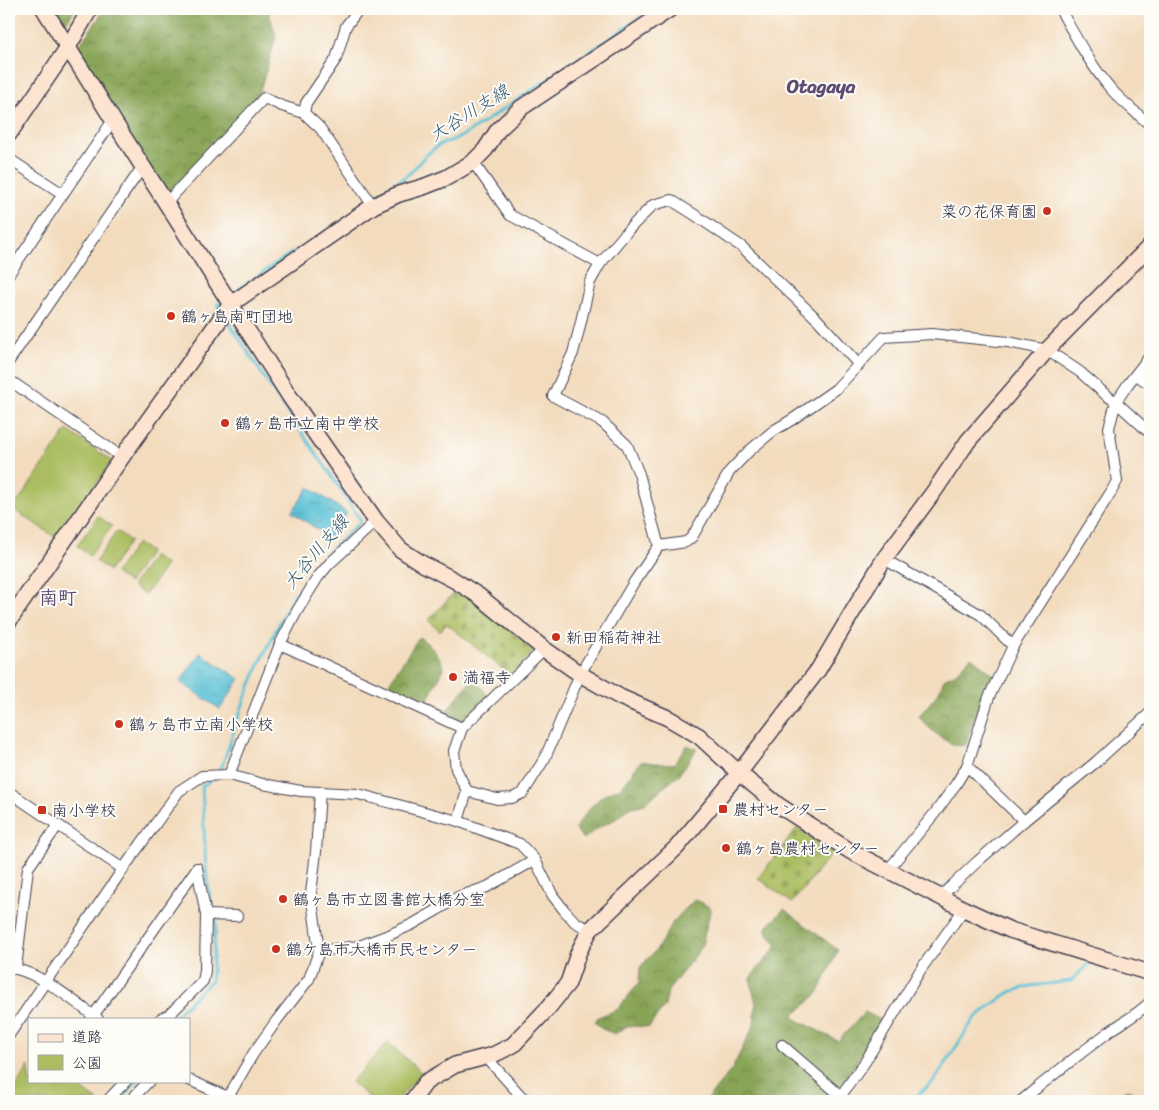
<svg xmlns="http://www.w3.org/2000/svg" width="1159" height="1110" font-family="Sriracha,'Klee One',sans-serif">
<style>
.green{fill:#abbd60;stroke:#66704e}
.forest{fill:url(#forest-crowns);stroke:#556348}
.cemetery{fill:url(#cemetery-stones);stroke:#66704e}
.water{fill:url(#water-ripples);stroke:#3d7188}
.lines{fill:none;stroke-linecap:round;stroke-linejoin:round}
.stream{stroke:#58c0d5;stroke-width:3}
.street-casing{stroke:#413e4f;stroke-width:12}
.secondary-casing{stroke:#413e4f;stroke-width:18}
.street{stroke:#fff;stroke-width:10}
.secondary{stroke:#fde4d1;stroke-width:15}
.poi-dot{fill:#c8321e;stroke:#fdfcf7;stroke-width:2}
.labels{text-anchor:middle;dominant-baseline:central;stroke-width:4;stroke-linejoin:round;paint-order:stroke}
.poi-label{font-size:16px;fill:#22223b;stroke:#fdfcf7;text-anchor:start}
.water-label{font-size:18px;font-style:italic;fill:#355971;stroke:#fdfcf7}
.quarter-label{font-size:19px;font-weight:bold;fill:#5e4d72;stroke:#fdfcf7}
</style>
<defs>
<pattern id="forest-crowns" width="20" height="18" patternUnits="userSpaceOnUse" patternTransform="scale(1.25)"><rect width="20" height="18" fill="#88a456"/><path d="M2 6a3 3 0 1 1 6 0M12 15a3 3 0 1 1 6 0" fill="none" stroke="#6f8548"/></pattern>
<pattern id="cemetery-stones" width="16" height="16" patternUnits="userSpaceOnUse" patternTransform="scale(1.25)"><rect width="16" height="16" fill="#abbd60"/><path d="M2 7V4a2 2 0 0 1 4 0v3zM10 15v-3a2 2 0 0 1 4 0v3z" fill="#93a254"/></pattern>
<pattern id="water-ripples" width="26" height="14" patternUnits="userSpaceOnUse" patternTransform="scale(1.25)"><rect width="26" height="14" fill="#58c0d5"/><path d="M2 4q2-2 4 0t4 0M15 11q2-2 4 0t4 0" fill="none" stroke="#489cae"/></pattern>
</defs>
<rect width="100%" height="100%" fill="#fdfcf7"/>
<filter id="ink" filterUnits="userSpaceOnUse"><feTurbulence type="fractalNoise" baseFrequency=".02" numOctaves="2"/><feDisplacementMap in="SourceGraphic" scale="10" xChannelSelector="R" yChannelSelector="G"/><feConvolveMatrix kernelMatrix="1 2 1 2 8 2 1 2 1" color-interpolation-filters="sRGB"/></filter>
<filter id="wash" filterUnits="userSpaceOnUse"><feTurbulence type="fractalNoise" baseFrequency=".0096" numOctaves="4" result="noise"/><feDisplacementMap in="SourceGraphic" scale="20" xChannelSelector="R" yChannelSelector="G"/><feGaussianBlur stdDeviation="1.12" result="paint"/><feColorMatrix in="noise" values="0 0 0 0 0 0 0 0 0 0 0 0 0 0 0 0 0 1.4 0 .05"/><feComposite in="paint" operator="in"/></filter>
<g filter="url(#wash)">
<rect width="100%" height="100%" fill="#f3dcbe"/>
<!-- green -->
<g class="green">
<path d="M 67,430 L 112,461 L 58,539 L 13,509 Z"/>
<path d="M 98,516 L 112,526 L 90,556 L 77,546 Z"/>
<path d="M 117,531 L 130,541 L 109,571 L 96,561 Z"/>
<path d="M 137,543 L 150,552 L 129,583 L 115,573 Z"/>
<path d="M 153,556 L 166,565 L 145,595 L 132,586 Z"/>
<path d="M 388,1042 L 422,1073 L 396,1101 L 373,1101 L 351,1082 Z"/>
<path d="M 29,1066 L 29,1081 L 70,1081 L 98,1101 L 9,1101 L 9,1098 Z"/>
</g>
<!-- forest -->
<g class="forest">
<path d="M 53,9 L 75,9 L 66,23 L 61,24 L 52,10 Z"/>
<path d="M 105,9 L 268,9 L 276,37 L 259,94 L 198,163 L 167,195 L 81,56 L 78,47 Z"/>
<path d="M 419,637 C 429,644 441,656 444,668 L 427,701 L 447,710 L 471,681 L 481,687 L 489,698 L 460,725 L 385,689 Z"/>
<path d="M 971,657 L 993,674 L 971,726 L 966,745 C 963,745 957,746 954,745 C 945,742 923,724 919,716 L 939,692 L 944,679 L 956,673 Z"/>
<path d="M 687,745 L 697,749 L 678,776 L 659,791 L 645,804 L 628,808 L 616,819 L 601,826 L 583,839 L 575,828 C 588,812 598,792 620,789 L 641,761 L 654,763 L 674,764 Z"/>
<path d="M 695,899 L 711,908 L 701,948 L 668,991 L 665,1006 L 649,1027 L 627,1026 L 615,1034 L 602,1029 L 595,1022 L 598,1017 L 617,1010 L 639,983 L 640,967 L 657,949 L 673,922 Z"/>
<path d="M 784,909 L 838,950 L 819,992 L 792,1017 L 838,1041 L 865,1012 L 883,1021 L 847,1077 L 829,1101 L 706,1101 L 732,1069 L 754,1025 L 756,1004 L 750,978 L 777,946 L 765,929 Z"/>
<path d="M 1128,1089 L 1133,1091 L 1133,1101 L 1109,1101 Z"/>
</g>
<!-- cemetery -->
<g class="cemetery">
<path d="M 459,588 L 535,650 L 510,675 L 447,624 L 440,631 L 428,620 Z"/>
<path d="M 797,828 L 834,851 L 792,903 L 758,878 Z"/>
</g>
<!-- water -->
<g class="water">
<path d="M 309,487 L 347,513 L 330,538 L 292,512 Z"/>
<path d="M 200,653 L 240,679 L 220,709 L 180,682 Z"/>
</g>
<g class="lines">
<!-- stream -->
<g class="stream">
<path d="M 374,198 L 410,173 L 426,155 L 439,145 L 463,136 L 654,9"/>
<path d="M 229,296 L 294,251"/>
<path d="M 221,311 L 217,305 L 222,301"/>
<path d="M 220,772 L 245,698 L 259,665 L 285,612 L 294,596 L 330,551 L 361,521 L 331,475 L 273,391 L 226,318"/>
<path d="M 172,1019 L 211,981 L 216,922 L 210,898 L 206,870 L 202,786 L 214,778"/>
<path d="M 119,1101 L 137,1081"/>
<path d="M 915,1101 L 920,1093 L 934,1081 L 974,1019 L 990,1006 L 1010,992 L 1030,986 L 1071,981 L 1091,961"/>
</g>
</g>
</g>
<g filter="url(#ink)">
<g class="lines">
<defs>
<g id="street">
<path d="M 1060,9 C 1075,36 1090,64 1110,88 C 1122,102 1137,113 1150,125"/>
<path d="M 304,113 L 306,103 L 336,59 L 346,26 L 359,9"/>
<path d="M 9,159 L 63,194"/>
<path d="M 473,162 L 510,215 L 600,264"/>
<path d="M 166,203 L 264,98 L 282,106 L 304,113 L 320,128 L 373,206"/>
<path d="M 9,274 L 113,120"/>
<path d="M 9,361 L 143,166"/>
<path d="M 1136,375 L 1150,384"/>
<path d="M 9,380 L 122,457"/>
<path d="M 659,546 L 686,542 L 692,537 L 730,471 L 749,451 L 773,431 L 793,419 L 836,389 L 884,337 L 932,334 L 1008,342 L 1047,350 L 1080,372 L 1106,395 L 1116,402 L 1150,433"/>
<path d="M 884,559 L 981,615 L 1013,646"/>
<path d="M 280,644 L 462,728"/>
<path d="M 967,766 L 1024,821"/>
<path d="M 229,775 L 280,644 L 297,611 L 318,577 L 329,564 L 376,521"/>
<path d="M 467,791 L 497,799 L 512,798 L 523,793 L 545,758 L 580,674 L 634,582 L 659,546 L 639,474 L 627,445 L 602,422 L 553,396 L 573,353 L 579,330 L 590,282 L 600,264 L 629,229 L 653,205 L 671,200 L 695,215 L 742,247 L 818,320 L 859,365"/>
<path d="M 9,792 L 123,869"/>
<path d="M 458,821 L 467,791 L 456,769 L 454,751 L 462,728 L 544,649"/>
<path d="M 887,871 L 935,813 L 956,784 L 967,766 L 989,697 L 1013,646 L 1111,492 L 1117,481 L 1109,428 L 1116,402 L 1128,384 L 1150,356"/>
<path d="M 940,897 L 978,861 L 1024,821 L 1096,762 L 1150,713"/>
<path d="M 206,915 L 237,916"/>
<path d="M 319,951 L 359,946 L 389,935 L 413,924 L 439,909 L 458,897 L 487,887 L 535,860"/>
<path d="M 9,968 C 37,970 75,1002 98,1019"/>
<path d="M 16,968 L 28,868 L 58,825"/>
<path d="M 91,1019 L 197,868"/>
<path d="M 160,1019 L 170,1014 L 203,981 L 205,971 L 206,915 L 197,868"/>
<path d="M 9,1035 L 123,869 L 179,791 L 202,776 L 229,775 L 263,784 L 301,791 L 358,794 L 458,821 L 520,844 L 535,860 L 553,896 L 564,910 L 575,922 L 590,930"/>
<path d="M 782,1045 L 841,1096"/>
<path d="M 486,1057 L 521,1096 L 529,1101"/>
<path d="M 189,1080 L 228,1097"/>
<path d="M 107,1101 L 126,1081"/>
<path d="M 130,1101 L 149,1081"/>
<path d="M 229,1101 L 228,1097 L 253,1054 L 277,1020 L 309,979 L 319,951 L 311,893 L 316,852 L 320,792"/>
<path d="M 837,1101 L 865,1062 L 921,969 L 964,909"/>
<path d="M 1021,1101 C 1049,1078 1077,1056 1106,1034 C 1121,1023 1137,1015 1150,1002"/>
</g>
<g id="secondary">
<path d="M 44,9 L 113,120 L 290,397 L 376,521 L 400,549 L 423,564 L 454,580 L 479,596 L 544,649 L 580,674 L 620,697 L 668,718 L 699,736 L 739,773 L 778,805 L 850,851 L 964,909 L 1010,930 L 1150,973"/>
<path d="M 9,134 L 68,47 L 90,9"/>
<path d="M 9,621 L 122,457 L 231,304 L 373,206 L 399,194 L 423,187 L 446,178 L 473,162 L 485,150 L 498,130 L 521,108 L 670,9"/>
<path d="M 412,1101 L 426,1082 L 455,1065 L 493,1055 L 513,1045 L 549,1007 L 568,983 L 579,951 L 590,930 L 677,847 L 739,773 L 818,670 L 884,559 L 935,490 L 968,441 L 1047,350 L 1150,246"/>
</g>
</defs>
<!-- street casing -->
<use href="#street" class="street-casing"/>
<!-- secondary casing -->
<use href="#secondary" class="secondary-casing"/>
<!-- street -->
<use href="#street" class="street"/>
<!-- secondary -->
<use href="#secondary" class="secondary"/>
</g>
</g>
<!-- markers -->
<g class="poi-dot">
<circle cx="1047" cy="211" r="5"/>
<circle cx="171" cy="316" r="5"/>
<circle cx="225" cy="423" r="5"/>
<circle cx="556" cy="637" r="5"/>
<circle cx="453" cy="677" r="5"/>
<circle cx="119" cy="724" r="5"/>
<rect x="718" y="804" width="10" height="10" rx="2.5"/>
<rect x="37" y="805" width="10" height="10" rx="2.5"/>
<circle cx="726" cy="848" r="5"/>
<circle cx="283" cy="899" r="5"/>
<circle cx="276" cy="949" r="5"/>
</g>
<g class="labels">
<!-- poi labels -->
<g class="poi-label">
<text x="1037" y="211" text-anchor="end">菜の花保育園</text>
<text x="181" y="316">鶴ヶ島南町団地</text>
<text x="235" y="423">鶴ヶ島市立南中学校</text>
<text x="566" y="637">新田稲荷神社</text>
<text x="463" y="677">満福寺</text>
<text x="129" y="724">鶴ヶ島市立南小学校</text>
<text x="733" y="809">農村センター</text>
<text x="52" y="810">南小学校</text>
<text x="736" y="848">鶴ヶ島農村センター</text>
<text x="293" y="899">鶴ヶ島市立図書館大橋分室</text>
<text x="286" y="949">鶴ケ島市大橋市民センター</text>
</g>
<!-- water labels -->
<g class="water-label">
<text transform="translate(469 113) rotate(-32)">大谷川支線</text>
<text transform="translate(316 552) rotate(-50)">大谷川支線</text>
</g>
<!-- quarter labels -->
<g class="quarter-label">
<text x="821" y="86">Otagaya</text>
<text x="58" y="597">南町</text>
</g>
</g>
<!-- margin -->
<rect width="1159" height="1110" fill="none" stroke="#fdfcf7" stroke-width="30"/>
<!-- legend -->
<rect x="28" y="1018" width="162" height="65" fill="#fdfcf7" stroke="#a5a5ac"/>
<rect x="38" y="1034" width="25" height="8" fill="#fde4d1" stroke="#a5a5ac"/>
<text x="72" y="1042" font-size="15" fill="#22223b">道路</text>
<rect x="38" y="1055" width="25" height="15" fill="#abbd60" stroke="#a5a5ac"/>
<text x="72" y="1068" font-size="15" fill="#22223b">公園</text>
</svg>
